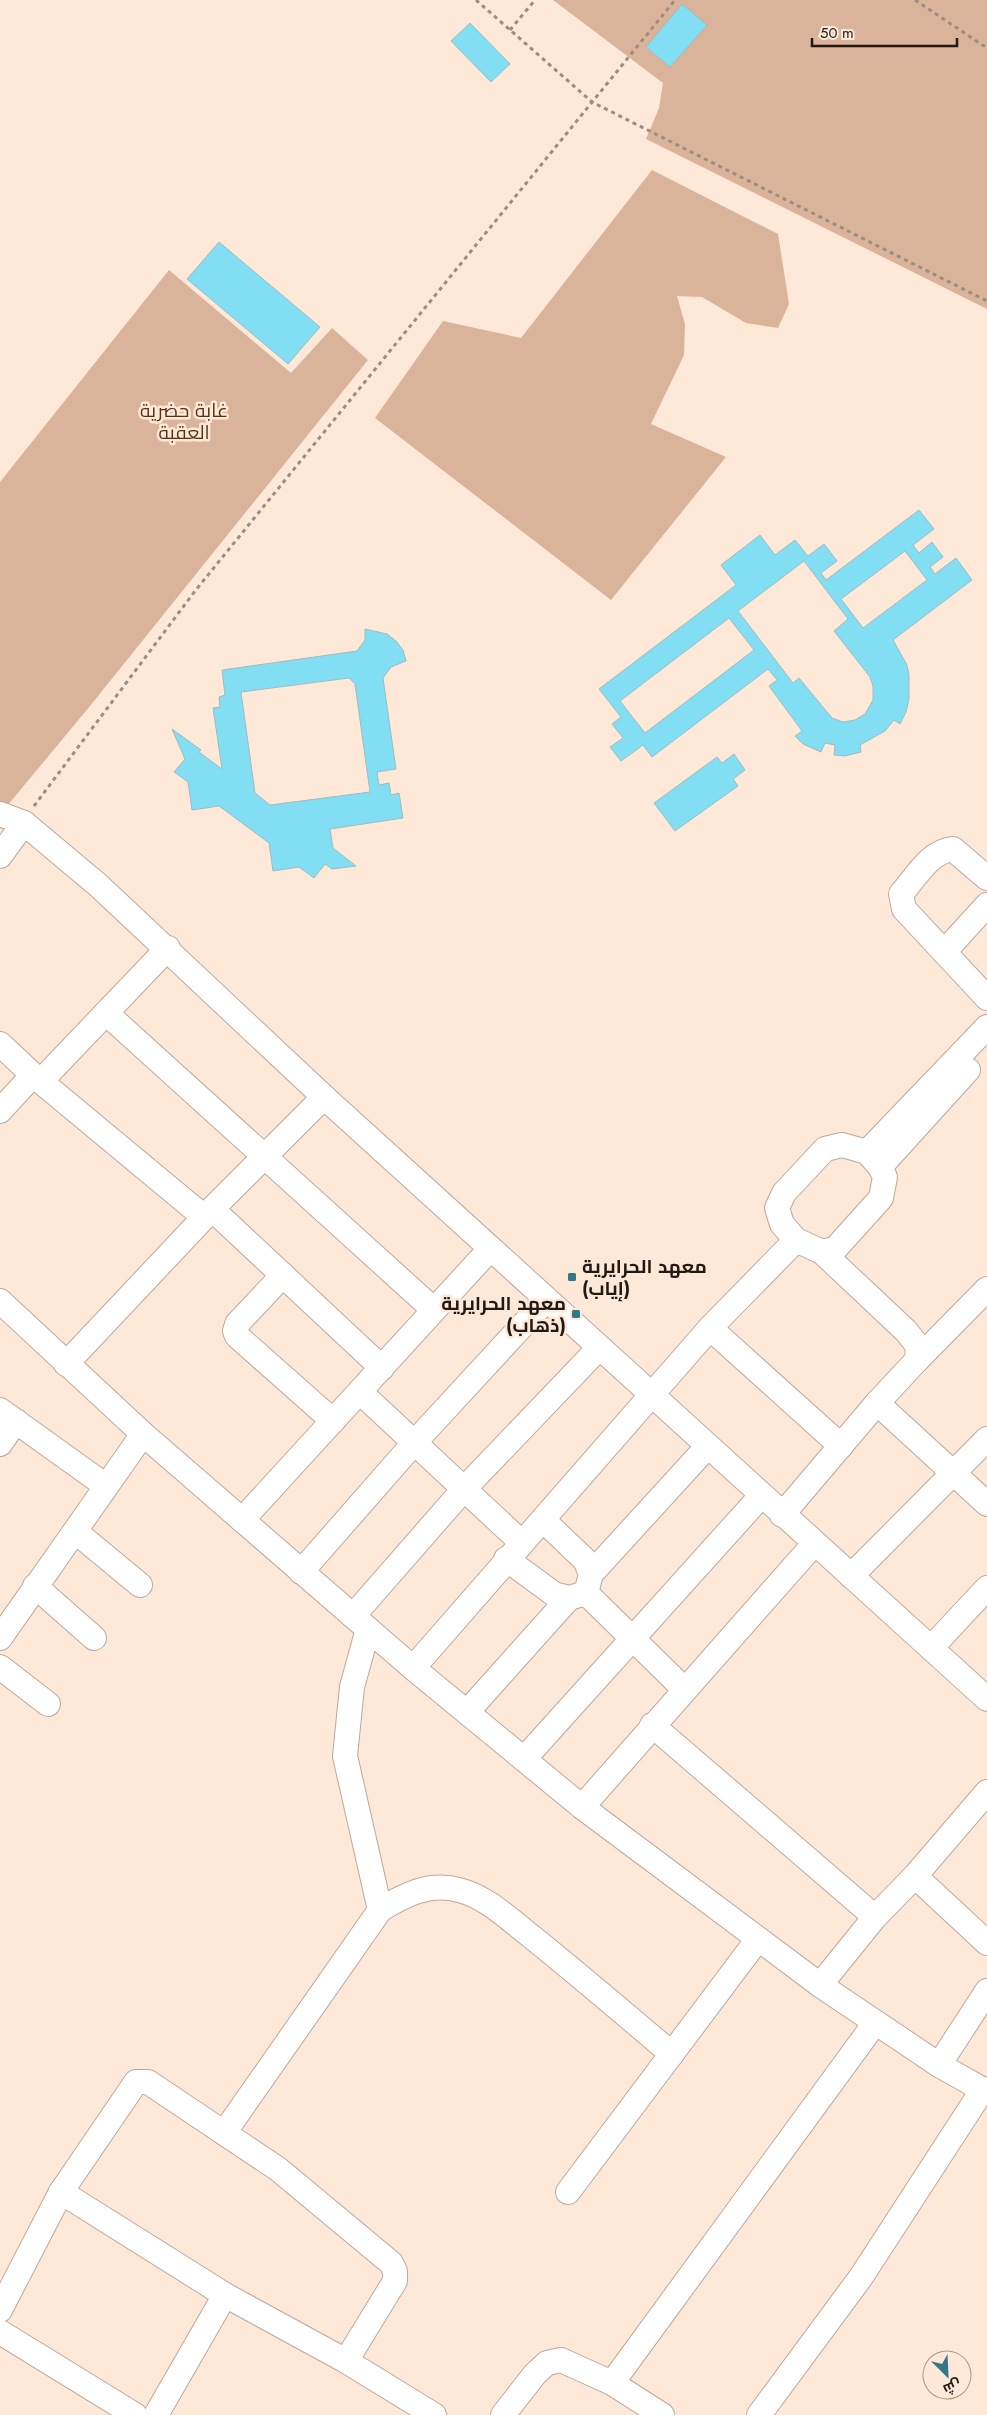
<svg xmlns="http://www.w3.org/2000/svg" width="987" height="2415" font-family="Jost,Cairo,sans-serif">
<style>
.green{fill:#dab49a}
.building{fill:#82def2;stroke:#9fbcc2;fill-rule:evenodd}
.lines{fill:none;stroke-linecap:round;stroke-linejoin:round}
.minor-casing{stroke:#bda89a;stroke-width:26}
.path{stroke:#9c8c81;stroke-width:3;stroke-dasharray:4 4;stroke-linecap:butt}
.minor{stroke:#fff;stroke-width:24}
.poi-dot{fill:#337886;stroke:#fee8d8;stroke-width:2}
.labels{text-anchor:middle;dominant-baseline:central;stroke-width:5;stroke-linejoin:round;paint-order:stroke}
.park-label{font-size:19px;fill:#583110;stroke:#fee8d8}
.poi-label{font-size:19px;font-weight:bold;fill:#211a14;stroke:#fee8d8;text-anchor:start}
</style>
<rect width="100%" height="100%" fill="#fee8d8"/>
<!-- green -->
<g class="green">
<path d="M 553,0 L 987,0 L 987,309 L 646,139 L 659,108 L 663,83 Z"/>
<path d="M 652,170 L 778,234 L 789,304 L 778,328 L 746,323 L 702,297 L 677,296 L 685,324 L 684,355 L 651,424 L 726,457 L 611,600 L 375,418 L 443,321 L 521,338 Z"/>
<path d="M 169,270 L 291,373 L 332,328 L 368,360 L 90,706 L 7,806 L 0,802 L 0,482 Z"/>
</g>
<!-- building -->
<g class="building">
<path d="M 682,4 L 707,25 L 670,67 L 646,47 Z"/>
<path d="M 470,23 L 510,64 L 491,82 L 451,41 Z"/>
<path d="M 219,242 L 320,327 L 288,364 L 187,279 Z"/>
<path d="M 919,510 L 934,529 L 913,545 L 919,553 L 932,542 L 943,557 L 930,567 L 935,574 L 956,558 L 972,580 L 893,640 L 907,665 L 909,675 L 909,699 L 906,712 L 900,724 L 894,720 L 885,731 L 860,745 L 861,752 L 845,756 L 834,755 L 835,745 L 825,743 L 821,752 L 803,744 L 795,736 L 802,731 L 769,686 L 777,680 L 768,669 L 652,757 L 643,745 L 621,761 L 610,747 L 623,738 L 612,724 L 621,717 L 599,689 L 736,585 L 721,565 L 760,535 L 775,555 L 795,540 L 808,556 L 824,544 L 837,561 L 821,573 L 826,580 ZM 905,551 L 927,580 L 863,628 L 841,599 ZM 804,561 L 848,619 L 834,631 L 870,677 L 873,686 L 873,700 L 865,714 L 855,720 L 843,722 L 832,718 L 799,678 L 793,683 L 738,611 ZM 729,618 L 754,650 L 645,733 L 620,701 Z"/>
<path d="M 365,629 L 387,634 L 396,641 L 403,650 L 406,661 L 391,667 L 383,678 L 396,769 L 377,772 L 379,785 L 389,783 L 391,795 L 399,793 L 403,818 L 330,829 L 333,848 L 356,866 L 332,869 L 325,864 L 314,878 L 299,867 L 273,871 L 269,843 L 219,806 L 192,810 L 188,782 L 174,772 L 185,759 L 172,729 L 201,750 L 199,752 L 222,769 L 213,708 L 220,707 L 219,697 L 225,695 L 222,670 L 357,651 L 365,640 ZM 349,678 L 355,684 L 370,792 L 270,805 L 255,793 L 241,692 Z"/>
<path d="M 734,754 L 745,770 L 733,779 L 738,786 L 675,831 L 654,803 L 717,757 L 722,763 Z"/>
</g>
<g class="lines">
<defs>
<g id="minor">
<path d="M 0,814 L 24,823 L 98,885 L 324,1097 L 987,1699"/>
<path d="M 0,856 L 24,823"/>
<path d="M 987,878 L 953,849 C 930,851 916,877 901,894 L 904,909 L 987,998"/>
<path d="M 945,951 L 987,905"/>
<path d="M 106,1013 L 434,1310"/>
<path d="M 0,1044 L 33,1075 L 204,1217"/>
<path d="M 41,1081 L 168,948"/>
<path d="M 0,1111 L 33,1075"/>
<path d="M 842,1145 L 867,1152 L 880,1167 L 885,1177 L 881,1198 L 835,1249 L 822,1252 L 796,1240 L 782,1224 L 777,1208 L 784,1193 L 825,1149 Z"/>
<path d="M 867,1152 L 987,1027"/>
<path d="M 880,1167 L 968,1070"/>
<path d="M 212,1209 L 382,1368"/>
<path d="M 283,1275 L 237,1324 L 235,1331 L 237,1336 L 333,1421"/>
<path d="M 0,1301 L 143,1434 L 413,1668 L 582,1807 L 820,1985 L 939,2065 L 987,2092"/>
<path d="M 710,1328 L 841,1446"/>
<path d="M 917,1360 L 987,1289"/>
<path d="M 66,1364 L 212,1209 L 324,1097"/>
<path d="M 360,1392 L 521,1542"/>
<path d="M 877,1403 L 987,1504"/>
<path d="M 0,1410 L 106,1486"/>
<path d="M 0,1444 L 16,1421"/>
<path d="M 782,1515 L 877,1403 L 917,1360 L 918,1346 L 906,1331 L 822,1252"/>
<path d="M 242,1520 L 490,1249"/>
<path d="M 76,1532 L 140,1585"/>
<path d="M 506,1559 L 554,1594 L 569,1598 L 586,1593 L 591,1574 L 585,1560 L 543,1520"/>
<path d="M 301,1572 L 414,1443 L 546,1300"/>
<path d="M 591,1574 L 707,1447"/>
<path d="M 851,1576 L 987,1439"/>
<path d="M 35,1586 L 94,1638"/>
<path d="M 586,1593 L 684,1689"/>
<path d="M 353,1616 L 464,1489 L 599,1348"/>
<path d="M 368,1629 L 352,1687 L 345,1756 L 380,1910"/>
<path d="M 0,1638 L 143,1434"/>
<path d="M 931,1648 L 987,1588"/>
<path d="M 0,1667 L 48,1704"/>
<path d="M 413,1668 L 710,1328 L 796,1240"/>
<path d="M 467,1712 L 569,1598"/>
<path d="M 652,1725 L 875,1917"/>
<path d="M 524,1759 L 761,1496"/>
<path d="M 582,1807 L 814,1544"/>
<path d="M 915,1876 L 987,1943"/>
<path d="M 820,1985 L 875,1917 L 915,1876 L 987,1792"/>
<path d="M 939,2065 L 987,1991"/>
<path d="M 224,2133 L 380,1910 C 404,1895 429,1882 459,1890 C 487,1897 510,1920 532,1937 C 579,1975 626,2015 672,2054"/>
<path d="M 61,2192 L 225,2295 L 346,2361 L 434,2415"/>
<path d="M 568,2192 L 758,1939"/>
<path d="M 0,2310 L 61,2192 L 136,2082 L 148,2082 L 278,2169 L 391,2263 L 395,2271 L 395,2281 L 346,2361"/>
<path d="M 0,2332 L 135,2415"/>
<path d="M 612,2383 L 875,2023"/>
<path d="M 156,2415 L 225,2295"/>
<path d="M 503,2415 L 535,2374 L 547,2363 L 561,2360 L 612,2383 L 662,2415"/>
<path d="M 759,2415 L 861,2277 L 983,2089"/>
</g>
</defs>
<!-- minor casing -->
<use href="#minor" class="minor-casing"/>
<!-- path -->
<g class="path">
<path d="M 476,0 L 592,102 L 987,301"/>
<path d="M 915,0 L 987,48"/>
<path d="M 510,30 L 535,0"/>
<path d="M 34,806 L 195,591 L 675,0"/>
</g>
<!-- minor -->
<use href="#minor" class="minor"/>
</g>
<!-- markers -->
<g class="poi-dot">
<rect x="567" y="1272" width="10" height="10" rx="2.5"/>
<rect x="571" y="1309" width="10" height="10" rx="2.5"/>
</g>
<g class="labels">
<!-- park labels -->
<g class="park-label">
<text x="184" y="410">غابة حضرية<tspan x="184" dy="22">العقبة</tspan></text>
</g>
<!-- poi labels -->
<g class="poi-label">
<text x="582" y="1266">معهد الحرايرية<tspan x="582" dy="22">(إياب)</tspan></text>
<text x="566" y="1303" text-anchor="end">معهد الحرايرية<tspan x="566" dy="22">(ذهاب)</tspan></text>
</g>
</g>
<!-- north arrow -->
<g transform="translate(947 2375) rotate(156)"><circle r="24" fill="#fee8d8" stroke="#a6968a"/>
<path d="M0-4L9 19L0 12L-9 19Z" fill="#337886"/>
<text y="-8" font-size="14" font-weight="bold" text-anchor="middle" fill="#211a14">ش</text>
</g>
<!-- scale -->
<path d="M812 38v8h145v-8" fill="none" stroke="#211a14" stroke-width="2.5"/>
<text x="820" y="38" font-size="15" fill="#211a14" stroke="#fee8d8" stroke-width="4" paint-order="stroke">50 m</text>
</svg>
